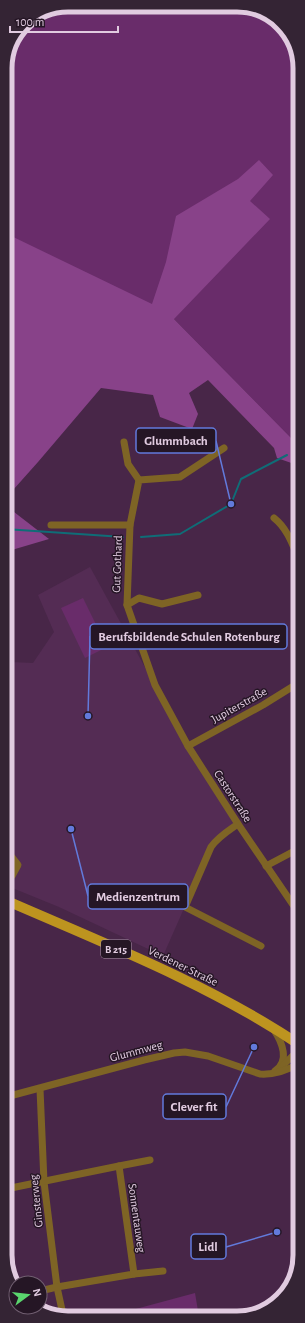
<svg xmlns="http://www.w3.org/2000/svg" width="305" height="1323" font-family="'Alegreya Sans',sans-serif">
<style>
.built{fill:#542c54}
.green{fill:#692c6a}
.forest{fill:#884289}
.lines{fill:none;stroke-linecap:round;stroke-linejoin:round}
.stream{stroke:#0f6d77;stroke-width:2}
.street{stroke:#7e6425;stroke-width:7}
.primary{stroke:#bd941f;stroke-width:10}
.labels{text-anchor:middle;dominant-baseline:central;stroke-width:3;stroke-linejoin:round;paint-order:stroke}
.shield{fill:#251625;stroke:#a995a8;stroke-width:1}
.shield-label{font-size:11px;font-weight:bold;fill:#e1cbe0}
.street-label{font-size:12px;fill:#e1cbe0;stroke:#251625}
.rim{fill:none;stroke:#e1cbe0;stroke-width:5}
.leader{fill:none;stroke:#627adb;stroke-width:1.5}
.callout-dot{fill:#627adb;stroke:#251625;stroke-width:1.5}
.callout{fill:#251625;stroke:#627adb;stroke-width:1.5}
.callout-label{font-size:13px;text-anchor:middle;font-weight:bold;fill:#e1cbe0}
</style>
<rect width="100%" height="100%" fill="#482648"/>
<!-- built -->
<path class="built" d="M 90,567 L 188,746 L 238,824 L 211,847 L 163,956 L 59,907 L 5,885 L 5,668 L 11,662 L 33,663 L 54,632 L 38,595 Z"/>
<!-- green -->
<g class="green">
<path d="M 68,5 L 253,7 L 284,26 L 299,60 L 300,447 L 174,319 L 5,248 L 5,64 L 24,23 Z"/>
<path d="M 83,598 L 107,647 L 85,658 L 61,608 Z"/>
<path d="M 195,1293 L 199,1317 L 106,1317 Z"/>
</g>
<!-- forest -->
<g class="forest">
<path d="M 259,160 L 273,175 L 250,201 L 270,219 L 174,319 L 300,447 L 300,466 L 277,458 L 274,448 L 208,380 L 189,393 L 198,414 L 192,429 L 160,417 L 153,395 L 101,388 L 38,462 L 5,499 L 5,233 L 152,304 L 166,262 L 176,216 L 238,179 Z"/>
<path d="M 5,505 L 49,539 L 5,552 Z"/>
</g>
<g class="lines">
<!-- stream -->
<g class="stream">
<path d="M 299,449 L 300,449"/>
<path d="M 5,529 L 123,537"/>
<path d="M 141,537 L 180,534 L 231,504 L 241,479 L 287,455"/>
</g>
<!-- street -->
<g class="street">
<path d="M 124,442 L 128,464 L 139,480"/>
<path d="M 224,448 L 180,477 L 139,480 L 130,525 L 127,605 L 155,685 L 188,746 L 238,824 L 300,915"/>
<path d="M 274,518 C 288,529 293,546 300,562"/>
<path d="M 51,525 L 130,525"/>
<path d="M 127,605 L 139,598 L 162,604 L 198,595"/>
<path d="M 188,746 L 263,705 L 300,682"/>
<path d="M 238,824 C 228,831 218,837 211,847 L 185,907 L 261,946"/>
<path d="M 5,854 L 11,856 L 18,865 L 12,876 L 5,876"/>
<path d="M 266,866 L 300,848"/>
<path d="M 274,1030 C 282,1042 290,1061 275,1071"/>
<path d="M 281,1067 L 300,1049"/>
<path d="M 40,1089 L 44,1182 L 57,1287 L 62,1310"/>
<path d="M 6,1097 L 144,1060 L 174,1053 L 185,1052 L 208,1056 L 260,1074 C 274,1075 288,1070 300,1063"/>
<path d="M 119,1166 L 150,1160"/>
<path d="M 6,1189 L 119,1166 L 134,1274 L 57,1287 L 40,1291"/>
<path d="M 134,1274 L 163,1271"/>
</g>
<!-- primary -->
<path class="primary" d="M 5,900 C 106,944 209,984 300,1045"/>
</g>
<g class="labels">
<!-- shield labels -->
<rect class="shield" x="101" y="940" width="30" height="18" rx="3"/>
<g class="shield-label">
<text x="116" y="949">B 215</text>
</g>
<!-- street labels -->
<g class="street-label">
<text transform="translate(117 564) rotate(-88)">Gut Gothard</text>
<text transform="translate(239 705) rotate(-29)">Jupiterstraße</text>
<text transform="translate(233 796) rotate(57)">Castorstraße</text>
<text transform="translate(183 966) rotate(26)">Verdener Straße</text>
<text transform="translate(136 1051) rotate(-15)">Glummweg</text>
<text transform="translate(36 1201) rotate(-96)">Ginsterweg</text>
<text transform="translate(137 1218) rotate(82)">Sonnentauweg</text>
</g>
</g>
<!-- crop -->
<path d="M0 0H305V1323H0ZM68 12H237A56 56 0 0 1 293 68V1255A56 56 0 0 1 237 1311H68A56 56 0 0 1 12 1255V68A56 56 0 0 1 68 12Z" fill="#342434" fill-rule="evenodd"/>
<path class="rim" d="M68 12H237A56 56 0 0 1 293 68V1255A56 56 0 0 1 237 1311H68A56 56 0 0 1 12 1255V68A56 56 0 0 1 68 12Z"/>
<!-- callouts -->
<path class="leader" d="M231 504L216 441M88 716L90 636M71 829L88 896M254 1047L226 1107M277 1232L226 1247"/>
<g class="callout-dot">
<circle cx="231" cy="504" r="4"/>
<circle cx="88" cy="716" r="4"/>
<circle cx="71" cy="829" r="4"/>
<circle cx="254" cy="1047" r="4"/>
<circle cx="277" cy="1232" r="4"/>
</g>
<g class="callout">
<rect x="136" y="428" width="80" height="25" rx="4"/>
<rect x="90" y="624" width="197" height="25" rx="4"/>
<rect x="88" y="884" width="100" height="25" rx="4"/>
<rect x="163" y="1094" width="63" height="25" rx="4"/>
<rect x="191" y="1234" width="35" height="25" rx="4"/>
</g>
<g class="callout-label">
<text x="176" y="445">Glummbach</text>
<text x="189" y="641">Berufsbildende Schulen Rotenburg</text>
<text x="138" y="901">Medienzentrum</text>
<text x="194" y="1111">Clever fit</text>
<text x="208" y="1251">Lidl</text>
</g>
<!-- north arrow -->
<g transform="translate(28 1295) rotate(75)"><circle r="19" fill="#251625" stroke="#705e70"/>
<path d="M0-3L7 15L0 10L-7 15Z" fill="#5ad56e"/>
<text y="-6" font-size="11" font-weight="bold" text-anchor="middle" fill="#e1cbe0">N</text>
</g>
<!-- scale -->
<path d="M10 26v6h108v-6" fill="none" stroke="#e1cbe0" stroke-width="2"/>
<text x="16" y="26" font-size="12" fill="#e1cbe0" stroke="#251625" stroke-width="3" paint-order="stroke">100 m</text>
</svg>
